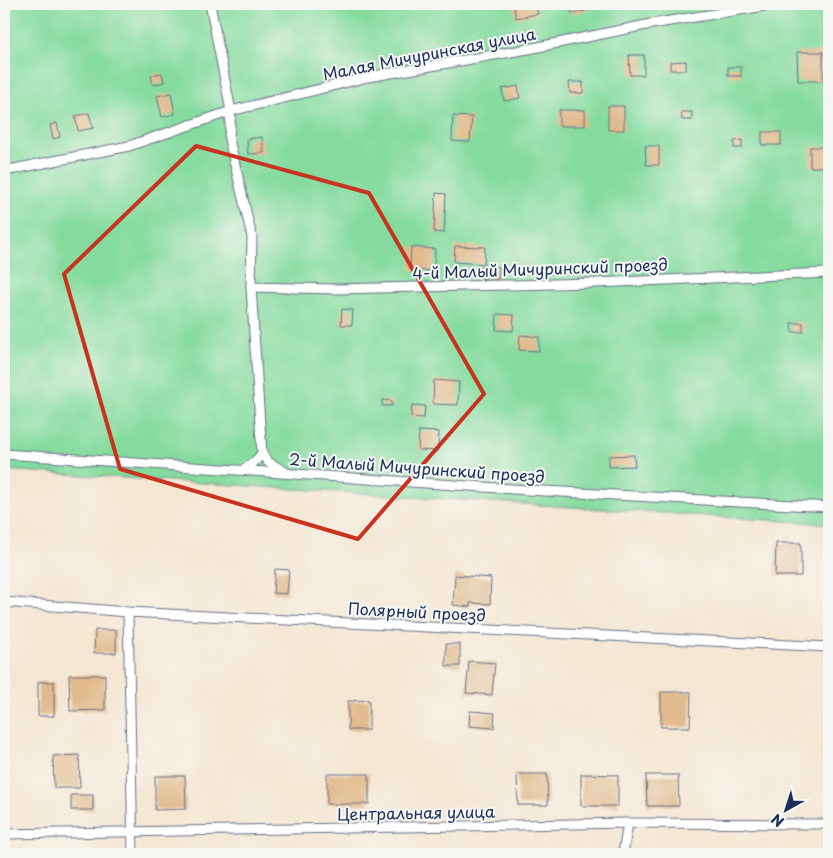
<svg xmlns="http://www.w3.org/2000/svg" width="833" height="858" font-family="'Playpen Sans',sans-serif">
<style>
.green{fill:#85db9e;stroke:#50857e}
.building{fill:#e1bb8d}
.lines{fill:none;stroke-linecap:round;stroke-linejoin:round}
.service-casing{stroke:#676f87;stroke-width:11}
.service{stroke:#fff;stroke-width:9}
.marked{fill:none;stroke:#c8321e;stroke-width:4;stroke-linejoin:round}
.labels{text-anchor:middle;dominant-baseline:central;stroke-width:4;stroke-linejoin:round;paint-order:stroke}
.street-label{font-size:16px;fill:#1b2f5e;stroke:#f6f6f2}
</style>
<rect width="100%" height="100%" fill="#f6f6f2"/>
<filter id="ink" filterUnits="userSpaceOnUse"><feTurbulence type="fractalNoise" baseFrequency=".02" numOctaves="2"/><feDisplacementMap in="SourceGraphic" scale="10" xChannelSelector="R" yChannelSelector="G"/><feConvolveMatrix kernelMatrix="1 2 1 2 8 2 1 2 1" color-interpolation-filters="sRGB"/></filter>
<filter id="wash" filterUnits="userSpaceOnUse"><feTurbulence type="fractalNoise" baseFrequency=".0096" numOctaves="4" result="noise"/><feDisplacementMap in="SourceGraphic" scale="20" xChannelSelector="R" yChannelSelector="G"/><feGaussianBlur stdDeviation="1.12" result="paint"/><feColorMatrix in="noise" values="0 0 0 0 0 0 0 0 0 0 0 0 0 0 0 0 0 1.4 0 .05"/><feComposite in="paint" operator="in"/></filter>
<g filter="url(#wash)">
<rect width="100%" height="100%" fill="#f4e6d2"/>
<!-- green -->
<path class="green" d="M 4,4 L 829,4 L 829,524 L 4,470 Z"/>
<g id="blocks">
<!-- building -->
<g class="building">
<path d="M 513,4 L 535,4 L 538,14 L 516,18 Z"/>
<path d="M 570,4 L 588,4 L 589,10 L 572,14 Z"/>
<path d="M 797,52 L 823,52 L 823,81 L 798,81 Z"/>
<path d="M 629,55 L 644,55 L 644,75 L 630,75 Z"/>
<path d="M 686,61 L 686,70 L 670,70 L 670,62 Z"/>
<rect x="728" y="67" width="13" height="9"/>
<path d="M 162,73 L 164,82 L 153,85 L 151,75 Z"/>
<path d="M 569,82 L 583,82 L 583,93 L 570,93 Z"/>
<path d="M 518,86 L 520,98 L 504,101 L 502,89 Z"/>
<path d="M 171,93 L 175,114 L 162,117 L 157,96 Z"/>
<rect x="608" y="106" width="16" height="24"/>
<rect x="559" y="110" width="26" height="16"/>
<path d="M 681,112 L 692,112 L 692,120 L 682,120 Z"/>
<path d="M 89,113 L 93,128 L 78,131 L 75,116 Z"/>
<path d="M 453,116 L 472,117 L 470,142 L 452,141 Z"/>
<path d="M 57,123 L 60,137 L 53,139 L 50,125 Z"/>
<rect x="762" y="132" width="19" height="13"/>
<path d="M 262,137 L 264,153 L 248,154 L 247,139 Z"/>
<path d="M 742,140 L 742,148 L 734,148 L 734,141 Z"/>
<path d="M 645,146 L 659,146 L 659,165 L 646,165 Z"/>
<rect x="810" y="147" width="19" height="20"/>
<path d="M 436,193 L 446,194 L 444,233 L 434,232 Z"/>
<path d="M 455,246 L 485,247 L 484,264 L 454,262 Z"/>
<path d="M 411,247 L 435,249 L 434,271 L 410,270 Z"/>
<path d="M 482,266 L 499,267 L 498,279 L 481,278 Z"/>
<path d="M 342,309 L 353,310 L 352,325 L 341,325 Z"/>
<path d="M 497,314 L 514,315 L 513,331 L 496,330 Z"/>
<path d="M 791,323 L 803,323 L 803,332 L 792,332 Z"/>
<path d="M 520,335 L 539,337 L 539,351 L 519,350 Z"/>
<path d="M 434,380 L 459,382 L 458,405 L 433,404 Z"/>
<path d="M 823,394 L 829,394 L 829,410 L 824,410 Z"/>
<path d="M 382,400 L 392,401 L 392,406 L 382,406 Z"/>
<path d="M 412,405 L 425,406 L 424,418 L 411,417 Z"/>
<path d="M 419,431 L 439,432 L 438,451 L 418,450 Z"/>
<path d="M 634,455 L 635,466 L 609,467 L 609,456 Z"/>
<path d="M 776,543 L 801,543 L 801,576 L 775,576 Z"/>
<path d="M 275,569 L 289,570 L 287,594 L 273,593 Z"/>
<path d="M 455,575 L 491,578 L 490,604 L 470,603 L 470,607 L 453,605 Z"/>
<path d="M 95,630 L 116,630 L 116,653 L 94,653 Z"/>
<rect x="446" y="644" width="14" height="22"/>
<path d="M 469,661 L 495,663 L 492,695 L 466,693 Z"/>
<path d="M 69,675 L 105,675 L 105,710 L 70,711 Z"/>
<rect x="38" y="682" width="16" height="34"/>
<path d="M 661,692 L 691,692 L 690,727 L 661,727 Z"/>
<path d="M 369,700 L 369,730 L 348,730 L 348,701 Z"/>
<path d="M 470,711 L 495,713 L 494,728 L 469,726 Z"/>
<path d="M 79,755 L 80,788 L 54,788 L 53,756 Z"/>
<rect x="327" y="774" width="42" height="30"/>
<path d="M 517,774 L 547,774 L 548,805 L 518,805 Z"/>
<path d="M 581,774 L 618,775 L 618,806 L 581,806 Z"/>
<path d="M 646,775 L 678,775 L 679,806 L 647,806 Z"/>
<path d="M 155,776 L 185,776 L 186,809 L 155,810 Z"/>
<rect x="71" y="795" width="22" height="15"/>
</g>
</g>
</g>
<g filter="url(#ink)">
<use href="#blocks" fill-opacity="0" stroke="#676f87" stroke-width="1"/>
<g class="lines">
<defs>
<g id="service">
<path d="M 210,4 L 231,111 L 229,139 L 252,237 L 251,287 L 262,454 L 253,463 L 243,470"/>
<path d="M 4,171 L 129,146 L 231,111 L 368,77 L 528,49 L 651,24 L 778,4"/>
<path d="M 251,287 L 336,289 L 595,283 L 829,273"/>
<path d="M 4,454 L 527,490 L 829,507"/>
<path d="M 262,454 L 268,462 L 287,473"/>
<path d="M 4,602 L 128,612 L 829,647"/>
<path d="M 128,612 L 133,854"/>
<path d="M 4,834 L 628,823 L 829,824"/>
<path d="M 623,854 L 628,823"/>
</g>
</defs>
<!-- service casing -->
<use href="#service" class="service-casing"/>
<!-- service -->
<use href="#service" class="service"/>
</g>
</g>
<!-- marked area -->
<path class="marked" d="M 196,146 L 369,193 L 484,394 L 358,539 L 120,469 L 64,274 Z"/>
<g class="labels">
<!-- street labels -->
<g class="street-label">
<text transform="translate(429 53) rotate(-11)">Малая Мичуринская улица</text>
<text transform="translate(540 268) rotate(-2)">4-й Малый Мичуринский проезд</text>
<text transform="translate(417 467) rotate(4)">2-й Малый Мичуринский проезд</text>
<text transform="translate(417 611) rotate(3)">Полярный проезд</text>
<text transform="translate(416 812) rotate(-1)">Центральная улица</text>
</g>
</g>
<!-- margin -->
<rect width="833" height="858" fill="none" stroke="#f6f6f2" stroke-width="20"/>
<!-- north arrow -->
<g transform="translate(786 810) rotate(219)" stroke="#f6f6f2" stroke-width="4" paint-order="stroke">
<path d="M0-4L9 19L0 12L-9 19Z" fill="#1b2f5e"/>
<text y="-8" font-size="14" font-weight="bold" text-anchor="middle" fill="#1b2f5e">N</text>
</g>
</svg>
